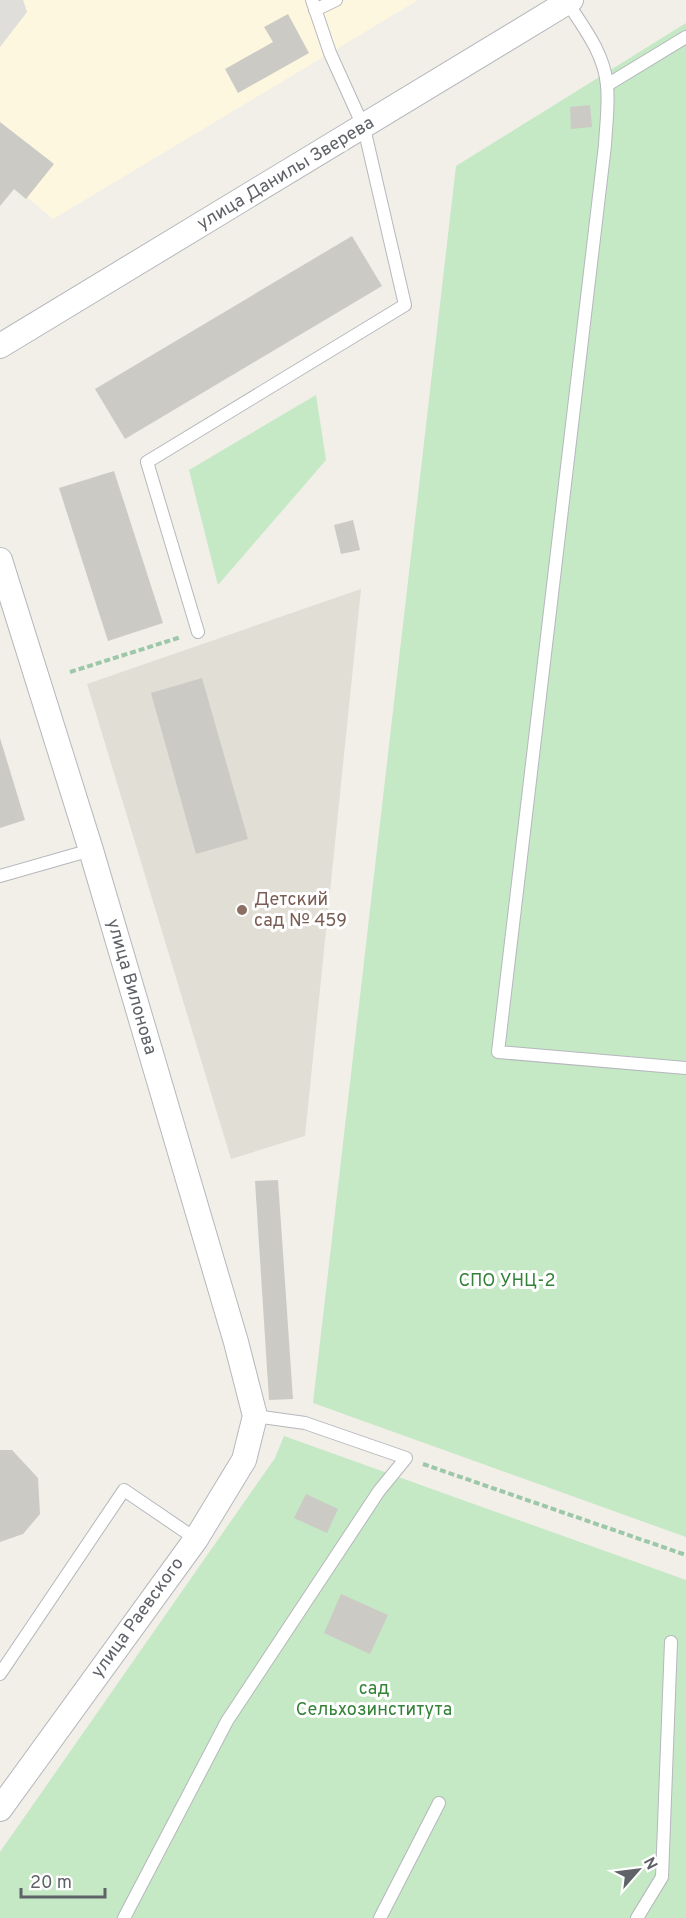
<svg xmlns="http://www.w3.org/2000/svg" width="686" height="1918" font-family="Overpass,sans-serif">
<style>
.commercial{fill:#fef7e0}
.industrial{fill:#e0deda}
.education{fill:#e1ded6}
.green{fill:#c5e8c5}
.building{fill:#cccac5}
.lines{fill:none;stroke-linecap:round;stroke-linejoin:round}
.service-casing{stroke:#b5b8bc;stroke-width:14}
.minor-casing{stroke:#b5b8bc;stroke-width:26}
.path{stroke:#9cc7a9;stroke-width:4;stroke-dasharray:6 3;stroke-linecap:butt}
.service{stroke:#fff;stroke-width:12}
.minor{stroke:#fff;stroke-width:24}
.education-dot{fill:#8d6e63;stroke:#fff;stroke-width:2}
.labels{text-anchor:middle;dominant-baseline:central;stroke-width:6;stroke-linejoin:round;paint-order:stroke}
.street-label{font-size:18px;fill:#5f6368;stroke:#fff}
.education-label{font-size:18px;fill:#785e54;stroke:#fff;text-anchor:start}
.park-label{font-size:18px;fill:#348238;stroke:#fff}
</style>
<rect width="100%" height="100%" fill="#f1efe8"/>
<!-- commercial -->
<path class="commercial" d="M 23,0 L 418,0 L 53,219 L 27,197 L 53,163 L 0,122 L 0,47 L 27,12 Z"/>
<!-- industrial -->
<path class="industrial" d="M 0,0 L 23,0 L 27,12 L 0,47 Z"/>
<!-- education -->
<path class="education" d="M 361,589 L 305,1136 L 231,1159 L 87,684 Z"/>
<!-- green -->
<g class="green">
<path d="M 686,23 L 686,1537 L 313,1403 L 456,166 Z"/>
<path d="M 316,395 L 326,460 L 218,585 L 189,470 Z"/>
<path d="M 284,1436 L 686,1580 L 686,1918 L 0,1918 L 0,1852 L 275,1458 Z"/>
</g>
<!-- building -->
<g class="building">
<path d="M 288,14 L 309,53 L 238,93 L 225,69 L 273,42 L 264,27 Z"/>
<path d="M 590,105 L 592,127 L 571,129 L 570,107 Z"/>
<path d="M 0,122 L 54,164 L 26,199 L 14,189 L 0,206 Z"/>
<path d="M 352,236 L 382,286 L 125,439 L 95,389 Z"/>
<path d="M 114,471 L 163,623 L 108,641 L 59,488 Z"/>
<path d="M 353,520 L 360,550 L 341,554 L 334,525 Z"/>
<path d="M 202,678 L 248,839 L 196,854 L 151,693 Z"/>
<path d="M 0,738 L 25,820 L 0,828 Z"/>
<path d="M 278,1180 L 293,1399 L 269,1400 L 255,1181 Z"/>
<path d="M 0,1450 L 12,1450 L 38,1478 L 40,1514 L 23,1534 L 0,1542 Z"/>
<path d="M 306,1494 L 338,1509 L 327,1533 L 294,1518 Z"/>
<path d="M 341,1594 L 388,1615 L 370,1654 L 324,1633 Z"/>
</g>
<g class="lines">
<defs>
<g id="service">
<path d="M 567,2 C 584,28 604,53 607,85 C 609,104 606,125 605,145 L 498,1052 L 686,1068"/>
<path d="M 315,10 L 336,0"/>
<path d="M 607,85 L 686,37"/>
<path d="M 198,632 L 147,462 L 405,305 L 364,128 L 330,53 L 312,0"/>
<path d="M 0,876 L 91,850"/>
<path d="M 0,1674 L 124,1490 L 196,1539"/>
<path d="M 124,1918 L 227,1721 L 379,1491 L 406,1458 L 305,1423 L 255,1416"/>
<path d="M 380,1918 L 439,1803"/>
<path d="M 637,1918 L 662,1877 L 671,1642"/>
</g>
<g id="minor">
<path d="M 0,346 L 571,0"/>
<path d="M 0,560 L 91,850 L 236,1342 L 255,1416 L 244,1460 L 196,1539 L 0,1809"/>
</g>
</defs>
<!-- service casing -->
<use href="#service" class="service-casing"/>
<!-- minor casing -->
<use href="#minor" class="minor-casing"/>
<!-- path -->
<g class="path">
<path d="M 70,672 L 181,637"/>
<path d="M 423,1464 L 686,1555"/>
</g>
<!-- service -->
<use href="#service" class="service"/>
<!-- minor -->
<use href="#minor" class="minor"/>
</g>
<!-- markers -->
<circle class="education-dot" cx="242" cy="910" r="6"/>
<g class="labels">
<!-- street labels -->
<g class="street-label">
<text transform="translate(286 174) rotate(-31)">улица Данилы Зверева</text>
<text transform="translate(131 987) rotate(74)">улица Вилонова</text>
<text transform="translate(138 1618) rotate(-54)">улица Раевского</text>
</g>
<!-- education labels -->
<g class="education-label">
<text x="254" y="900">Детский<tspan x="254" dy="21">сад № 459</tspan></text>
</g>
<!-- park labels -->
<g class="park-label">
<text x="507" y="1281">СПО УНЦ-2</text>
<text x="374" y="1689">сад<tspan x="374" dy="21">Сельхозинститута</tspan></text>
</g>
</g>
<!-- north arrow -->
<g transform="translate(638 1870) rotate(62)" stroke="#ffffff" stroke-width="4.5" paint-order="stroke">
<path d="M0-4.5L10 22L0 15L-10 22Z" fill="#5f6368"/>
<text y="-9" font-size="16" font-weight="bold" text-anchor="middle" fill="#5f6368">N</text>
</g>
<!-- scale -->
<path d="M21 1888v9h84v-9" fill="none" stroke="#5f6368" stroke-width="3"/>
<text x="30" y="1888" font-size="18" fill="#5f6368" stroke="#ffffff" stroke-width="4.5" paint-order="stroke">20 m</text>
</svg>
